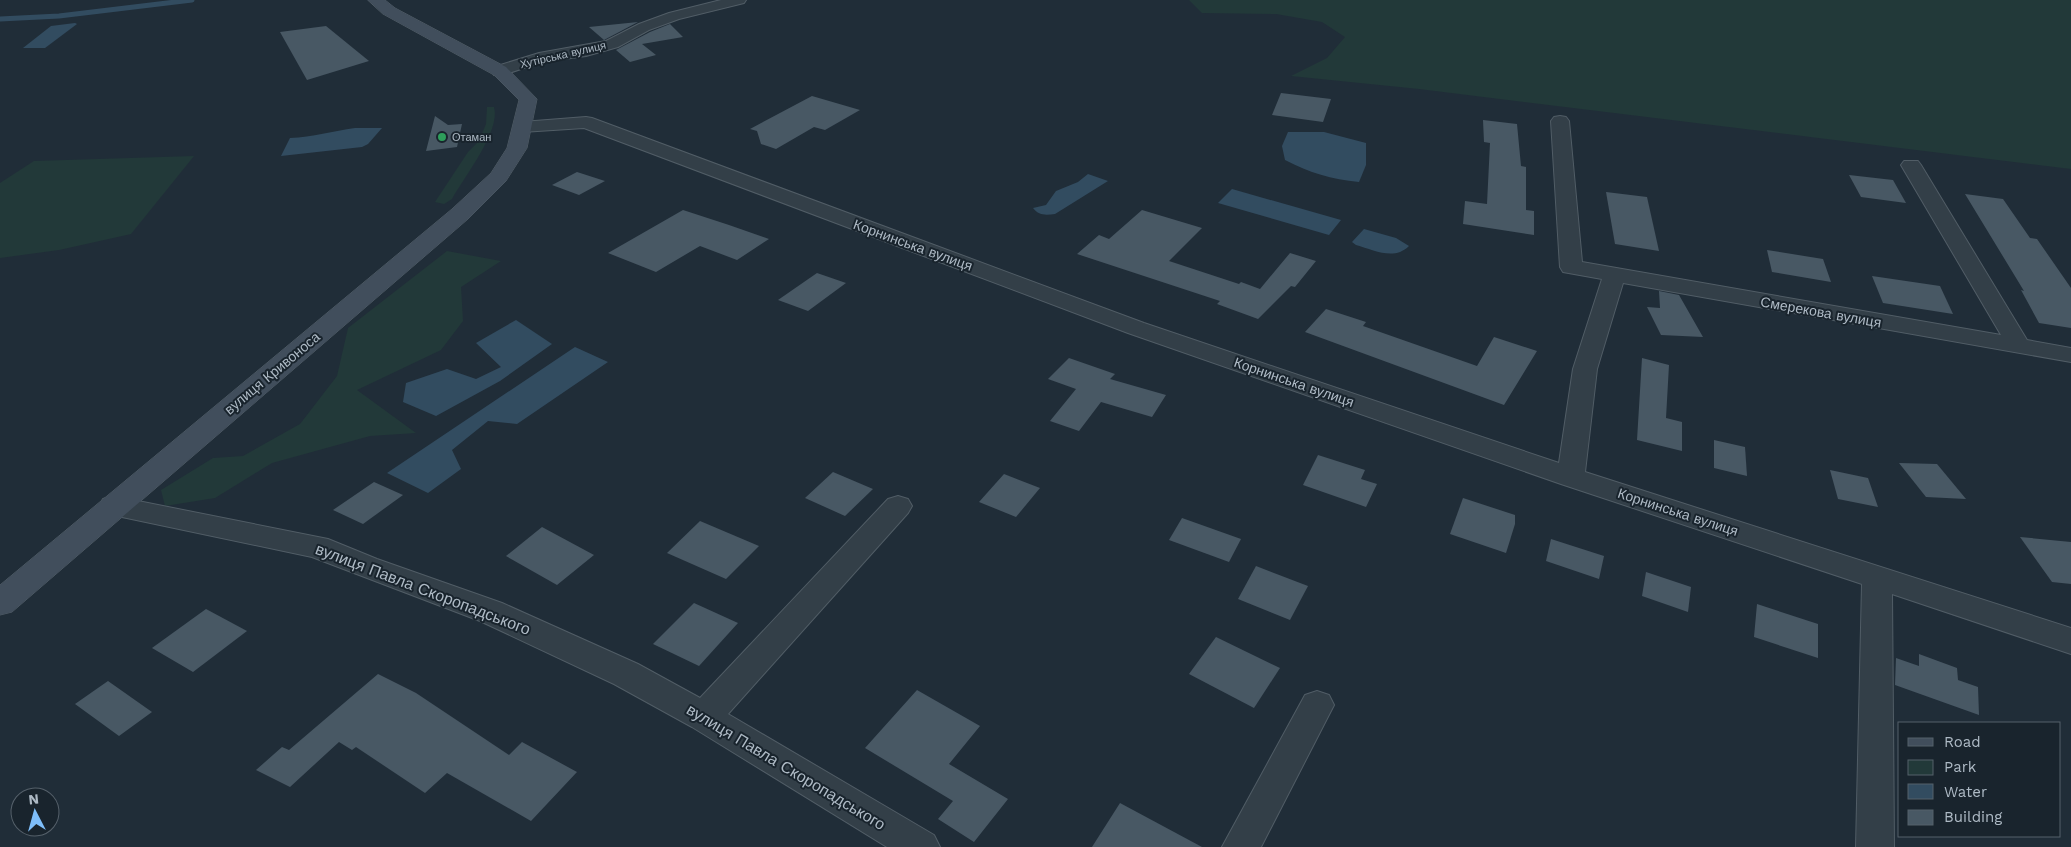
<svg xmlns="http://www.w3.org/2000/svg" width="2071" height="847" font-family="'Work Sans',sans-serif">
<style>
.green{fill:#223939}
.water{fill:#324c60}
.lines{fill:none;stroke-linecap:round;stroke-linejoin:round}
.stream{stroke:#324c60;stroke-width:5}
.building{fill:#485864}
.street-casing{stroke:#515d66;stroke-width:2}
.secondary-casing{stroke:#515d66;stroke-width:1}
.street{fill:#333f48;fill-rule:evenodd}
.secondary{fill:#414e5c;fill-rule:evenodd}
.leisure-dot{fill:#2e9e5b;stroke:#19242d;stroke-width:2}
.labels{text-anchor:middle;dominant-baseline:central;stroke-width:4;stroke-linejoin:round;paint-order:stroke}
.far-street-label{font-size:11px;fill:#aebac5;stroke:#19242d}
.far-poi-label{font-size:11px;fill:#aebac5;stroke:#19242d;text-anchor:start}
.street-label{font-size:14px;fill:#aebac5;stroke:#19242d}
.near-street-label{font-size:16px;fill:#aebac5;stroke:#19242d}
</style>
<rect width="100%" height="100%" fill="#202d38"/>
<!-- green -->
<g class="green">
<path d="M 1189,0 L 2071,0 L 2071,169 L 1419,89 L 1291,76 L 1327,58 L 1345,37 L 1322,22 L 1276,14 L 1202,13 Z"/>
<path d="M 487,107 L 494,107 C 501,131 464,177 452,199 L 444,204 L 435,202 L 468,152 L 479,141 L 486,124 Z"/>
<path d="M 194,156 L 131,234 L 59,250 L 0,258 L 0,183 L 34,161 Z"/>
<path d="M 447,251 L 501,261 L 461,287 L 463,321 L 441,350 L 357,390 L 416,433 L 370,436 L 272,463 L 215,498 L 165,506 L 161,490 L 213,458 L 243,456 L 300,424 L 337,376 L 348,328 Z"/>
</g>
<!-- water -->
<g class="water">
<path d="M 75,23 L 77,24 L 45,48 L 23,48 L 51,26 Z"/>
<path d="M 355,128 L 382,128 L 368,144 L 362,147 L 281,156 L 290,138 C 313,137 333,131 355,128 Z"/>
<path d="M 1288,132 L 1324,132 L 1366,143 L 1366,165 L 1359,182 C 1331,179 1310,173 1285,160 L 1282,146 Z"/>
<path d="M 1088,174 L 1108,181 L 1055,214 C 1046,215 1039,216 1033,208 L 1046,205 L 1056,191 L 1078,182 Z"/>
<path d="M 1232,189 L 1341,220 L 1329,235 L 1218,203 Z"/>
<path d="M 1364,229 L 1396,238 L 1409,246 C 1394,261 1374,250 1356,245 L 1352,242 Z"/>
<path d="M 516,320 L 552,344 L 500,381 L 436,416 L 403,402 L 406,383 L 447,369 L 476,379 L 501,367 L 476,343 Z"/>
<path d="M 575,347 L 608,362 L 517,424 L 488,421 L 452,450 L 461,469 L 428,493 L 387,473 Z"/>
</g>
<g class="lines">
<!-- stream -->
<path class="stream" d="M 0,19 L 59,16 L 192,0"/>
</g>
<!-- building -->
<g class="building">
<path d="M 638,22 L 604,40 L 589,27 Z"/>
<path d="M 670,24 L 683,37 L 642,44 L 656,55 L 630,62 L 616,50 L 650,32 Z"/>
<path d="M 326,26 L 369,61 L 307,80 L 280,32 Z"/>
<path d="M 1281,93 L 1331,99 L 1323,122 L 1272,115 Z"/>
<path d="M 812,96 L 860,110 L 825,130 L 814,127 L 776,149 L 761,144 L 757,131 L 750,129 Z"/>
<path d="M 435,116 L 448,125 L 462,124 L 457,147 L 426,151 Z"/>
<path d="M 1483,120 L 1517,124 L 1521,166 L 1526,167 L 1526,210 L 1534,211 L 1534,235 L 1463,224 L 1465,201 L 1487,204 L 1490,143 L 1484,142 Z"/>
<path d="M 577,172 L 605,181 L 579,195 L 552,185 Z"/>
<path d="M 1849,175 L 1893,180 L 1906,203 L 1861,197 Z"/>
<path d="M 1606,192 L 1647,197 L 1659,251 L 1615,244 Z"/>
<path d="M 1965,194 L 2003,199 L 2030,238 L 2037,239 L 2071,288 L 2071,328 L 2039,323 L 2021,290 L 2024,291 Z"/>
<path d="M 683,210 L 729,225 L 769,239 L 737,260 L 700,246 L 656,272 L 608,253 Z"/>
<path d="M 1142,210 L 1202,228 L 1169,261 L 1239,284 L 1241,282 L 1260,289 L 1290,253 L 1316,261 L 1295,287 L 1291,286 L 1258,319 L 1217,304 L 1220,301 L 1077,254 L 1099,235 L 1109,239 Z"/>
<path d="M 1767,250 L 1823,259 L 1831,282 L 1772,272 Z"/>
<path d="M 817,273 L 846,283 L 808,311 L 778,300 Z"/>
<path d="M 1872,276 L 1940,286 L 1953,314 L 1883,303 Z"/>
<path d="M 1659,291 L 1679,295 L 1703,337 L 1661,335 L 1647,307 L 1660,308 Z"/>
<path d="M 1326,309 L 1366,322 L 1363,326 L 1477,366 L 1494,337 L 1537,351 L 1504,405 L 1305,332 Z"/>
<path d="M 1069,358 L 1115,374 L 1110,379 L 1166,395 L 1152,417 L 1101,402 L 1079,431 L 1050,421 L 1076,389 L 1048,379 Z"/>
<path d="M 1642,358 L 1669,365 L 1666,418 L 1682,422 L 1682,451 L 1637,440 Z"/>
<path d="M 1714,440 L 1745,447 L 1747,476 L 1714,468 Z"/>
<path d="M 1318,455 L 1365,470 L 1361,479 L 1377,484 L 1366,507 L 1303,485 Z"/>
<path d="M 1899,463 L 1937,464 L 1966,499 L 1926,497 Z"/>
<path d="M 1830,470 L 1868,478 L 1878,507 L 1838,499 Z"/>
<path d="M 833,472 L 873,489 L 845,516 L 805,498 Z"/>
<path d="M 1004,474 L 1040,488 L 1016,517 L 979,502 Z"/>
<path d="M 374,482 L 403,495 L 363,524 L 333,510 Z"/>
<path d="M 1463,498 L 1515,515 L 1515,524 L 1506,553 L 1450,534 Z"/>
<path d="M 1182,518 L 1241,539 L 1229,562 L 1169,540 Z"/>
<path d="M 700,521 L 759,546 L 726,579 L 667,553 Z"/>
<path d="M 542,527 L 594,555 L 557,585 L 506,556 Z"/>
<path d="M 2020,537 L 2071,542 L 2071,584 L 2052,582 Z"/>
<path d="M 1551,539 L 1604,556 L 1599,579 L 1546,561 Z"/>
<path d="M 1256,566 L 1308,586 L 1290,620 L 1238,599 Z"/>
<path d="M 1646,572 L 1691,587 L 1688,612 L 1642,596 Z"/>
<path d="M 694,603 L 738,623 L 699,666 L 653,644 Z"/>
<path d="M 1757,604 L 1818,624 L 1818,658 L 1754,637 Z"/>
<path d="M 206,609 L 247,631 L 193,672 L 152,648 Z"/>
<path d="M 1216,637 L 1280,668 L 1254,708 L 1189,674 Z"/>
<path d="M 1919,654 L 1957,668 L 1958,680 L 1978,687 L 1979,715 L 1895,685 L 1896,658 L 1919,666 Z"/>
<path d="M 378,674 L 416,693 L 509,755 L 522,742 L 577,772 L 531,821 L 447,773 L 425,793 L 356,747 L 352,750 L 339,742 L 290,787 L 256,770 L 282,747 L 289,750 Z"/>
<path d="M 108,681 L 152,712 L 119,736 L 75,704 Z"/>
<path d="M 917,690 L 980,726 L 949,764 L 1008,799 L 974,842 L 938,819 L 953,801 L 865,748 Z"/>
<path d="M 1120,803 L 1202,847 L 1092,847 Z"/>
</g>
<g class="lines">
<defs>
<g id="street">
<path d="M 721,0 L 746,0 L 744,3 L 679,19 L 649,30 L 618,47 L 586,56 L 542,62 L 500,76 L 494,75 L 492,71 L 494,67 L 539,53 L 606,41 L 639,24 L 669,13 Z"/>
<path d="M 1560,116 L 1566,117 L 1569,121 L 1582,262 L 2001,335 L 1901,165 L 1904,161 L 1918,161 L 1921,165 L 2027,340 L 2071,348 L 2071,362 L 1623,283 L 1597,369 L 1585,472 L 2071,628 L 2071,654 L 1892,594 L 1894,847 L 1856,847 L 1862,584 L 1561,484 L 1128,333 L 584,128 L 522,132 L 516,131 L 513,127 L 516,123 L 522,122 L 586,117 L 592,118 L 1144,323 L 1559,463 L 1573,369 L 1602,279 L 1563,272 L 1560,267 L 1551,121 L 1554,117 Z"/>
<path d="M 113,496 L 328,539 L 377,559 L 502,603 L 638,664 L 700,698 L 888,499 L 898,496 L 908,499 L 912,506 L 908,513 L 728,714 L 934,835 L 940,847 L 887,847 L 692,727 L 614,684 L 480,621 L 312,557 L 103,513 L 99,506 L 103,499 Z"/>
<path d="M 1317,691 L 1329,695 L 1334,705 L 1261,847 L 1222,847 L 1305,695 Z"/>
</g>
<path id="secondary" d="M 368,0 L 385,0 L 395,8 L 506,67 L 537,99 L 527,148 L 506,181 L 468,219 L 12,612 L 0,615 L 0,585 L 452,209 L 491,173 L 507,148 L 519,100 L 494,75 L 383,14 Z"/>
</defs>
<!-- street casing -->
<use href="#street" class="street-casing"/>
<!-- secondary casing -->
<use href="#secondary" class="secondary-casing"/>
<!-- street -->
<use href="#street" class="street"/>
<!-- secondary -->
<use href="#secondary" class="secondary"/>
</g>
<!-- markers -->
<circle class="leisure-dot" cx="442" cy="137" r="5"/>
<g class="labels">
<!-- far-street labels -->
<g class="far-street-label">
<text transform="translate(563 55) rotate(-13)">Хутірська вулиця</text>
</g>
<!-- far-poi labels -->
<g class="far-poi-label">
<text x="452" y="137">Отаман</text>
</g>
<!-- street labels -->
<g class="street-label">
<text transform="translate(913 245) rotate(20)">Корнинська вулиця</text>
<text transform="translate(1821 312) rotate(10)">Смерекова вулиця</text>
<text transform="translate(272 373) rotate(-40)">вулиця Кривоноса</text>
<text transform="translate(1294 382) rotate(19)">Корнинська вулиця</text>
<text transform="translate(1678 512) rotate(18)">Корнинська вулиця</text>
</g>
<!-- near-street labels -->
<g class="near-street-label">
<text transform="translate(423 589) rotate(21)">вулиця Павла Скоропадського</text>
<text transform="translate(786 767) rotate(31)">вулиця Павла Скоропадського</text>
</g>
</g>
<!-- legend -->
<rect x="1898" y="722" width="162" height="115" fill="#19242d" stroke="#55606a"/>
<rect x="1908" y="738" width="25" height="8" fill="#414e5c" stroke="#55606a"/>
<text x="1944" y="747" font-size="15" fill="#aebac5">Road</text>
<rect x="1908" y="760" width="25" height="15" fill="#223939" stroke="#55606a"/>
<text x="1944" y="772" font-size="15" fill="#aebac5">Park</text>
<rect x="1908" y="784" width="25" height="15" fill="#324c60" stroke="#55606a"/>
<text x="1944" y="797" font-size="15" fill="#aebac5">Water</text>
<rect x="1908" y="810" width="25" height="15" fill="#485864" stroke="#55606a"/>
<text x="1944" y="822" font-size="15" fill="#aebac5">Building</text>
<!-- north arrow -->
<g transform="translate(35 812) rotate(354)"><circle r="24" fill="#19242d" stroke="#55606a"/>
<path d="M0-4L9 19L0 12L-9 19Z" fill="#7ebefa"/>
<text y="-8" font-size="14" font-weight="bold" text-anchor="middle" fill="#aebac5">N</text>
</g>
</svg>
